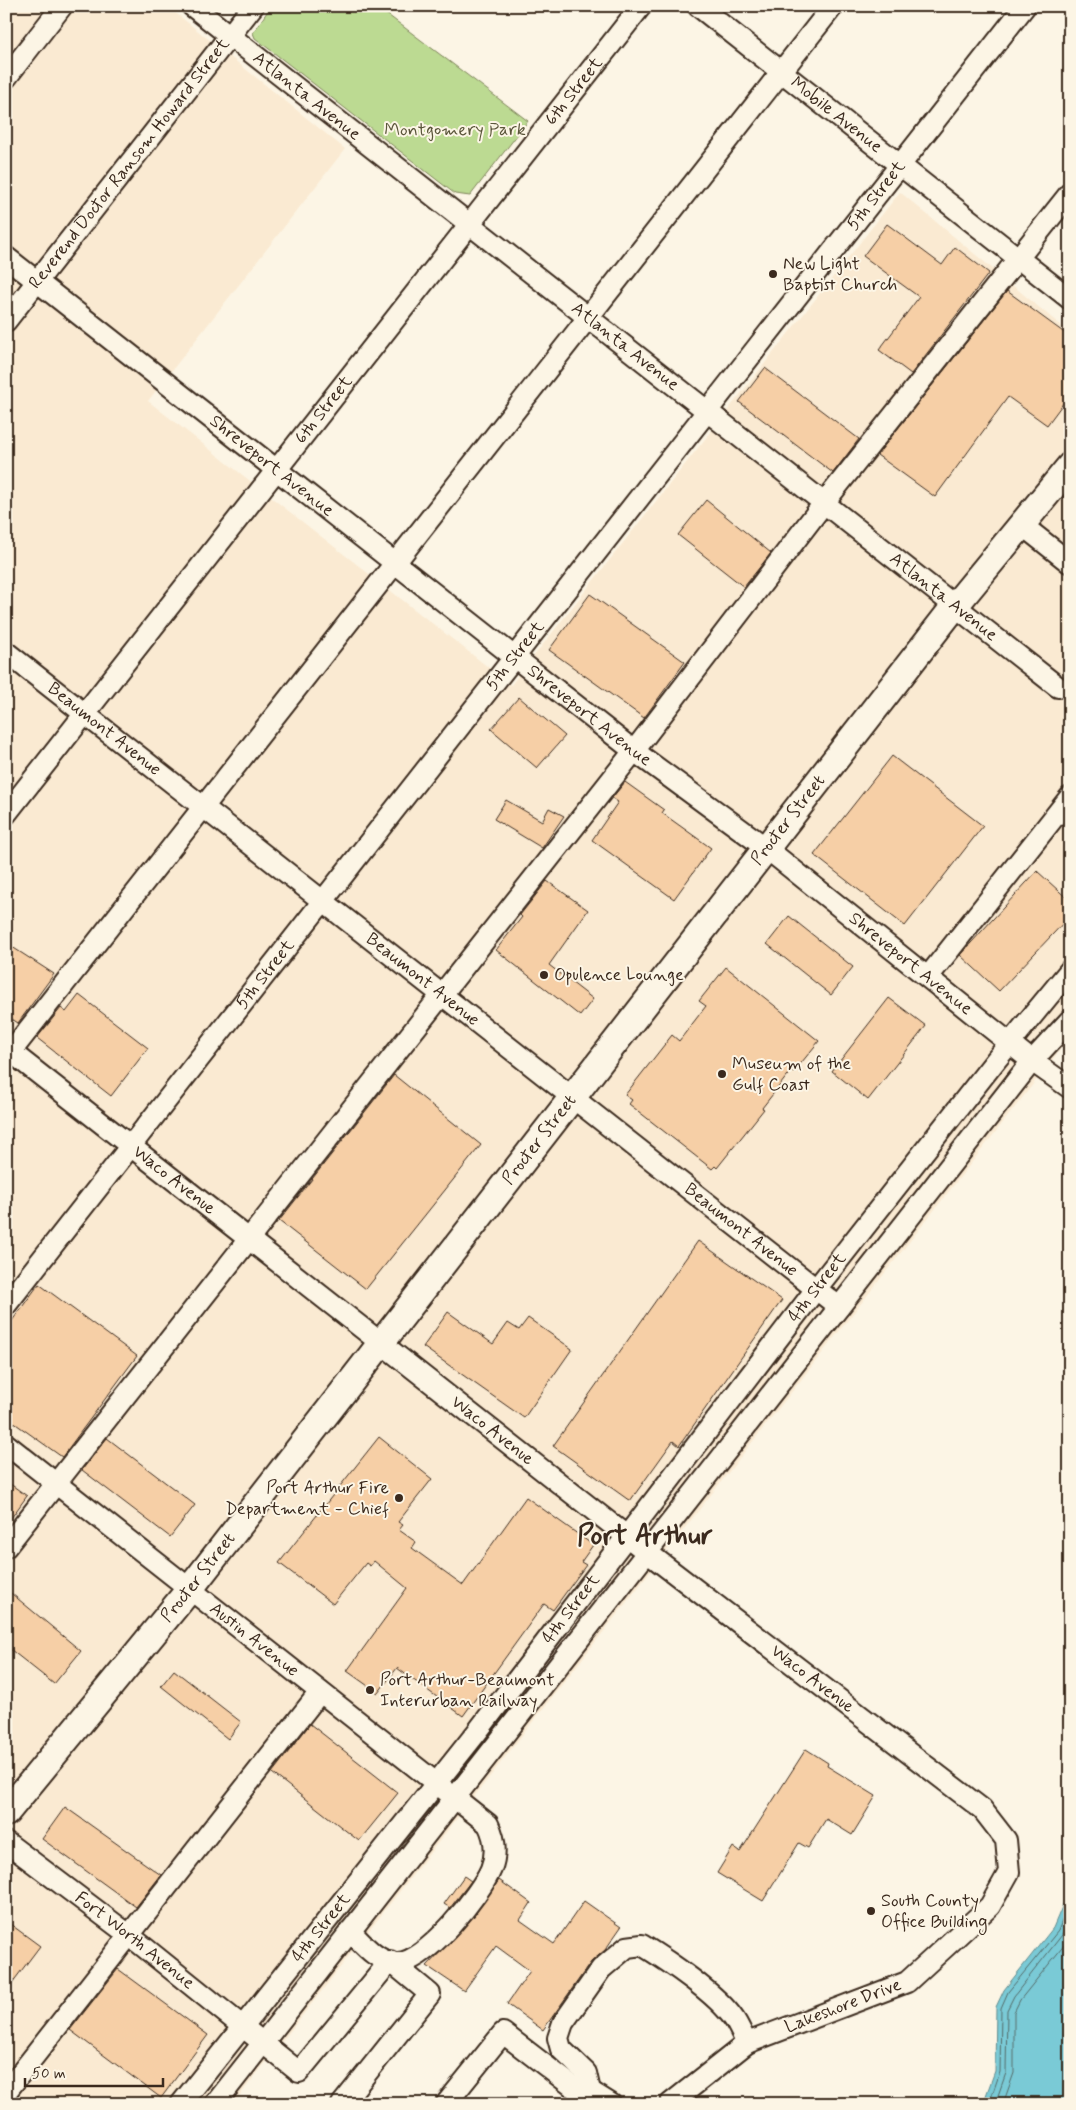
<svg xmlns="http://www.w3.org/2000/svg" width="1076" height="2110" font-family="Mynerve,sans-serif">
<style>
.built{fill:#faead2}
.green{fill:#bcda92;stroke:#7c8258}
.water{fill:#7acad6;stroke:#618a8c}
.lines{fill:none;stroke-linecap:round;stroke-linejoin:round}
.shore{stroke:#546a68;stroke-width:1}
.building{fill:#f6cfa6;stroke:#3b2a1e}
.minor-casing{stroke:#3b2a1e;stroke-width:24}
.major-casing{stroke:#3b2a1e;stroke-width:30}
.minor{stroke:#fcf5e5;stroke-width:20}
.major{stroke:#fcf5e5;stroke-width:26}
.poi-dot{fill:#3b2a1e;stroke:#fcf5e5;stroke-width:2}
.labels{text-anchor:middle;dominant-baseline:central;stroke-width:4;stroke-linejoin:round;paint-order:stroke}
.street-label{font-size:18px;fill:#3b2a1e;stroke:#fcf5e5}
.park-label{font-size:18px;fill:#5b563b;stroke:#fcf5e5}
.poi-label{font-size:18px;fill:#3b2a1e;stroke:#fcf5e5;text-anchor:start}
.town-label{font-size:28px;font-weight:bold;fill:#3b2a1e;stroke:#fcf5e5}
</style>
<rect width="100%" height="100%" fill="#fcf5e5"/>
<filter id="ink" filterUnits="userSpaceOnUse"><feTurbulence type="fractalNoise" baseFrequency=".02" numOctaves="2"/><feDisplacementMap in="SourceGraphic" scale="10" xChannelSelector="R" yChannelSelector="G"/><feConvolveMatrix kernelMatrix="1 2 1 2 8 2 1 2 1" color-interpolation-filters="sRGB"/></filter>
<g filter="url(#ink)">
<!-- built -->
<path class="built" d="M 6,6 L 167,6 L 345,149 L 148,401 L 511,685 L 900,192 L 1070,333 L 1070,1037 L 233,2104 L 6,2104 Z"/>
<!-- green -->
<path class="green" d="M 271,6 L 376,6 L 528,121 L 470,196 L 455,194 L 255,38 L 253,33 Z"/>
<!-- water -->
<path class="water" d="M 1070,1888 L 1070,2104 L 983,2104 L 995,2071 L 996,2007 L 1004,1990 L 1053,1928 Z"/>
<g class="lines">
<!-- shore -->
<g class="shore">
<path d="M 989,2104 L 1000,2072 L 1001,2008 L 1008,1992 L 1058,1931 L 1070,1901"/>
<path d="M 995,2104 L 1006,2073 L 1007,2010 L 1014,1996 L 1062,1935 L 1070,1918"/>
<path d="M 1003,2104 L 1014,2073 L 1014,2012 L 1020,2000 L 1070,1938"/>
</g>
</g>
<!-- building -->
<g class="building">
<path d="M 887,224 L 942,265 L 955,247 L 989,273 L 911,374 L 879,350 L 919,297 L 863,256 Z"/>
<path d="M 1007,291 L 1070,337 L 1070,394 L 1047,425 L 1008,397 L 935,497 L 877,455 Z"/>
<path d="M 765,368 L 859,439 L 833,473 L 739,402 Z"/>
<path d="M 706,500 L 771,553 L 744,587 L 678,535 Z"/>
<path d="M 590,594 L 685,662 L 644,718 L 549,650 Z"/>
<path d="M 519,697 L 565,736 L 537,768 L 491,729 Z"/>
<path d="M 892,756 L 983,826 L 905,926 L 814,855 Z"/>
<path d="M 625,782 L 664,810 L 662,813 L 711,848 L 674,899 L 592,840 L 618,802 L 612,798 Z"/>
<path d="M 506,800 L 542,821 L 549,808 L 564,816 L 542,848 L 494,819 Z"/>
<path d="M 1037,871 L 1070,901 L 1070,916 L 999,991 L 960,955 Z"/>
<path d="M 547,881 L 588,910 L 549,965 L 593,999 L 580,1016 L 496,950 L 522,917 L 520,915 Z"/>
<path d="M 789,916 L 853,967 L 831,995 L 767,944 Z"/>
<path d="M 6,943 L 54,974 L 18,1023 L 6,1015 Z"/>
<path d="M 726,967 L 819,1041 L 793,1073 L 791,1071 L 762,1108 L 764,1109 L 717,1168 L 715,1166 L 712,1169 L 629,1104 L 632,1100 L 625,1095 L 672,1035 L 679,1041 L 706,1006 L 699,1001 Z"/>
<path d="M 79,995 L 148,1048 L 111,1096 L 37,1038 L 61,1008 L 66,1012 Z"/>
<path d="M 889,998 L 926,1026 L 868,1100 L 832,1071 Z"/>
<path d="M 394,1075 L 481,1145 L 366,1289 L 279,1221 Z"/>
<path d="M 698,1241 L 782,1300 L 679,1446 L 673,1441 L 630,1501 L 553,1446 Z"/>
<path d="M 39,1284 L 137,1356 L 62,1457 L 6,1417 L 6,1329 Z"/>
<path d="M 448,1312 L 493,1344 L 508,1323 L 519,1330 L 528,1318 L 572,1349 L 524,1418 L 423,1347 Z"/>
<path d="M 379,1437 L 432,1479 L 398,1522 L 403,1525 L 399,1530 L 416,1542 L 412,1548 L 463,1585 L 526,1497 L 593,1545 L 581,1562 L 586,1565 L 553,1610 L 544,1604 L 463,1716 L 397,1668 L 378,1693 L 347,1671 L 407,1588 L 374,1561 L 370,1566 L 366,1563 L 333,1604 L 279,1563 Z"/>
<path d="M 107,1438 L 195,1505 L 170,1537 L 82,1470 Z"/>
<path d="M 6,1481 L 27,1496 L 6,1525 Z"/>
<path d="M 6,1589 L 81,1651 L 54,1684 L 6,1646 Z"/>
<path d="M 174,1670 L 241,1722 L 228,1739 L 161,1686 Z"/>
<path d="M 310,1724 L 398,1793 L 359,1841 L 272,1773 Z"/>
<path d="M 806,1749 L 828,1763 L 827,1766 L 876,1796 L 852,1835 L 826,1819 L 808,1848 L 799,1843 L 763,1901 L 717,1873 L 733,1847 L 740,1852 Z"/>
<path d="M 65,1807 L 161,1875 L 136,1907 L 42,1839 Z"/>
<path d="M 464,1876 L 471,1881 L 450,1908 L 444,1904 Z"/>
<path d="M 499,1880 L 531,1903 L 520,1920 L 554,1944 L 584,1901 L 621,1927 L 605,1950 L 591,1962 L 543,2030 L 507,2004 L 530,1971 L 496,1946 L 464,1991 L 427,1966 L 473,1917 Z"/>
<path d="M 6,1921 L 40,1946 L 6,1991 Z"/>
<path d="M 118,1969 L 208,2035 L 161,2098 L 70,2030 Z"/>
</g>
<g class="lines">
<defs>
<g id="minor">
<path id="s1" d="M 192,6 L 1058,687"/>
<path id="s2" d="M 698,6 L 1070,299"/>
<path d="M 6,78 L 62,6"/>
<path id="s3" d="M 6,257 L 634,751 L 766,848 L 1032,1061 L 1070,1088"/>
<path id="s4" d="M 6,321 L 253,6"/>
<path d="M 1022,525 L 1070,563"/>
<path id="s5" d="M 6,652 L 839,1307"/>
<path id="s6" d="M 6,814 L 641,6"/>
<path d="M 928,977 L 1070,797"/>
<path id="s7" d="M 6,1048 L 648,1553 L 982,1809 L 1006,1840 L 1009,1872 L 990,1906 L 907,1982 L 747,2043 L 670,2104"/>
<path d="M 6,1058 L 833,6"/>
<path id="s8" d="M 6,1305 L 1025,6"/>
<path id="s9" d="M 6,1444 L 488,1824 C 495,1838 497,1854 491,1869 C 481,1893 425,1965 396,1963 C 377,1962 363,1944 350,1931"/>
<path d="M 6,1547 L 634,751 L 824,503 L 1070,193"/>
<path id="s10" d="M 6,1842 L 129,1935 L 299,2072 L 390,1961 L 430,1994 L 342,2104"/>
<path d="M 590,2091 L 586,2073 L 561,2049 L 558,2038 L 563,2023 L 601,1969 L 627,1947 L 642,1945 C 668,1961 717,1994 734,2019 C 739,2026 742,2035 747,2043"/>
<path d="M 6,2092 L 320,1692"/>
<path id="s11" d="M 181,2104 L 477,1732 L 816,1289 L 996,1060 L 1070,970"/>
<path d="M 215,2104 L 1032,1061 L 1070,1020"/>
<path d="M 446,2104 L 503,2033 L 576,2089 L 590,2091 L 611,2104"/>
</g>
<g id="major">
<path id="s12" d="M 6,1813 L 189,1590 L 954,607 L 1070,466"/>
</g>
</defs>
<!-- minor casing -->
<use href="#minor" class="minor-casing"/>
<!-- major casing -->
<use href="#major" class="major-casing"/>
<!-- minor -->
<use href="#minor" class="minor"/>
<!-- major -->
<use href="#major" class="major"/>
</g>
</g>
<!-- markers -->
<g class="poi-dot">
<circle cx="773" cy="274" r="5"/>
<circle cx="544" cy="975" r="5"/>
<circle cx="722" cy="1074" r="5"/>
<circle cx="399" cy="1498" r="5"/>
<circle cx="370" cy="1690" r="5"/>
<circle cx="871" cy="1911" r="5"/>
</g>
<g class="labels">
<!-- street labels -->
<g class="street-label">
<text stroke="none"><textPath href="#s6" startOffset="919">6th Street</textPath></text>
<text stroke="none"><textPath href="#s1" startOffset="146">Atlanta Avenue</textPath></text>
<text stroke="none"><textPath href="#s2" startOffset="176">Mobile Avenue</textPath></text>
<text stroke="none"><textPath href="#s4" startOffset="200">Reverend Doctor Ransom Howard Street</textPath></text>
<text stroke="none"><textPath href="#s8" startOffset="1410">5th Street</textPath></text>
<text stroke="none"><textPath href="#s1" startOffset="551">Atlanta Avenue</textPath></text>
<text stroke="none"><textPath href="#s6" startOffset="514">6th Street</textPath></text>
<text stroke="none"><textPath href="#s3" startOffset="338">Shreveport Avenue</textPath></text>
<text stroke="none"><textPath href="#s1" startOffset="956">Atlanta Avenue</textPath></text>
<text stroke="none"><textPath href="#s8" startOffset="825">5th Street</textPath></text>
<text stroke="none"><textPath href="#s3" startOffset="742">Shreveport Avenue</textPath></text>
<text stroke="none"><textPath href="#s5" startOffset="125">Beaumont Avenue</textPath></text>
<text stroke="none"><textPath href="#s12" startOffset="1264">Procter Street</textPath></text>
<text stroke="none"><textPath href="#s3" startOffset="1148">Shreveport Avenue</textPath></text>
<text stroke="none"><textPath href="#s8" startOffset="420">5th Street</textPath></text>
<text stroke="none"><textPath href="#s5" startOffset="530">Beaumont Avenue</textPath></text>
<text stroke="none"><textPath href="#s12" startOffset="859">Procter Street</textPath></text>
<text stroke="none"><textPath href="#s7" startOffset="214">Waco Avenue</textPath></text>
<text stroke="none"><textPath href="#s5" startOffset="935">Beaumont Avenue</textPath></text>
<text stroke="none"><textPath href="#s11" startOffset="1035">4th Street</textPath></text>
<text stroke="none"><textPath href="#s7" startOffset="619">Waco Avenue</textPath></text>
<text stroke="none"><textPath href="#s12" startOffset="304">Procter Street</textPath></text>
<text stroke="none"><textPath href="#s11" startOffset="630">4th Street</textPath></text>
<text stroke="none"><textPath href="#s9" startOffset="316">Austin Avenue</textPath></text>
<text stroke="none"><textPath href="#s7" startOffset="1024">Waco Avenue</textPath></text>
<text stroke="none"><textPath href="#s11" startOffset="225">4th Street</textPath></text>
<text stroke="none"><textPath href="#s10" startOffset="162">Fort Worth Avenue</textPath></text>
<text transform="translate(843 2006) rotate(-21)">Lakeshore Drive</text>
</g>
<!-- park labels -->
<g class="park-label">
<text x="455" y="130">Montgomery Park</text>
</g>
<!-- poi labels -->
<g class="poi-label">
<text x="783" y="264">New Light<tspan x="783" dy="21">Baptist Church</tspan></text>
<text x="554" y="975">Opulence Lounge</text>
<text x="732" y="1064">Museum of the<tspan x="732" dy="21">Gulf Coast</tspan></text>
<text x="389" y="1488" text-anchor="end">Port Arthur Fire<tspan x="389" dy="21">Department - Chief</tspan></text>
<text x="380" y="1680">Port Arthur-Beaumont<tspan x="380" dy="21">Interurban Railway</tspan></text>
<text x="881" y="1901">South County<tspan x="881" dy="21">Office Building</tspan></text>
</g>
<!-- town labels -->
<g class="town-label">
<text x="645" y="1536">Port Arthur</text>
</g>
</g>
<!-- margin -->
<rect width="1076" height="2110" fill="none" stroke="#fcf5e5" stroke-width="25"/>
<rect x="12" y="12" width="1051" height="2085" fill="none" stroke="#3b2a1e" stroke-width="2" filter="url(#ink)"/>
<!-- scale -->
<path d="M25 2078v8h138v-8" fill="none" stroke="#3b2a1e" stroke-width="2.5"/>
<text x="32" y="2078" font-size="15" fill="#3b2a1e" stroke="#fcf5e5" stroke-width="4" paint-order="stroke">50 m</text>
</svg>
